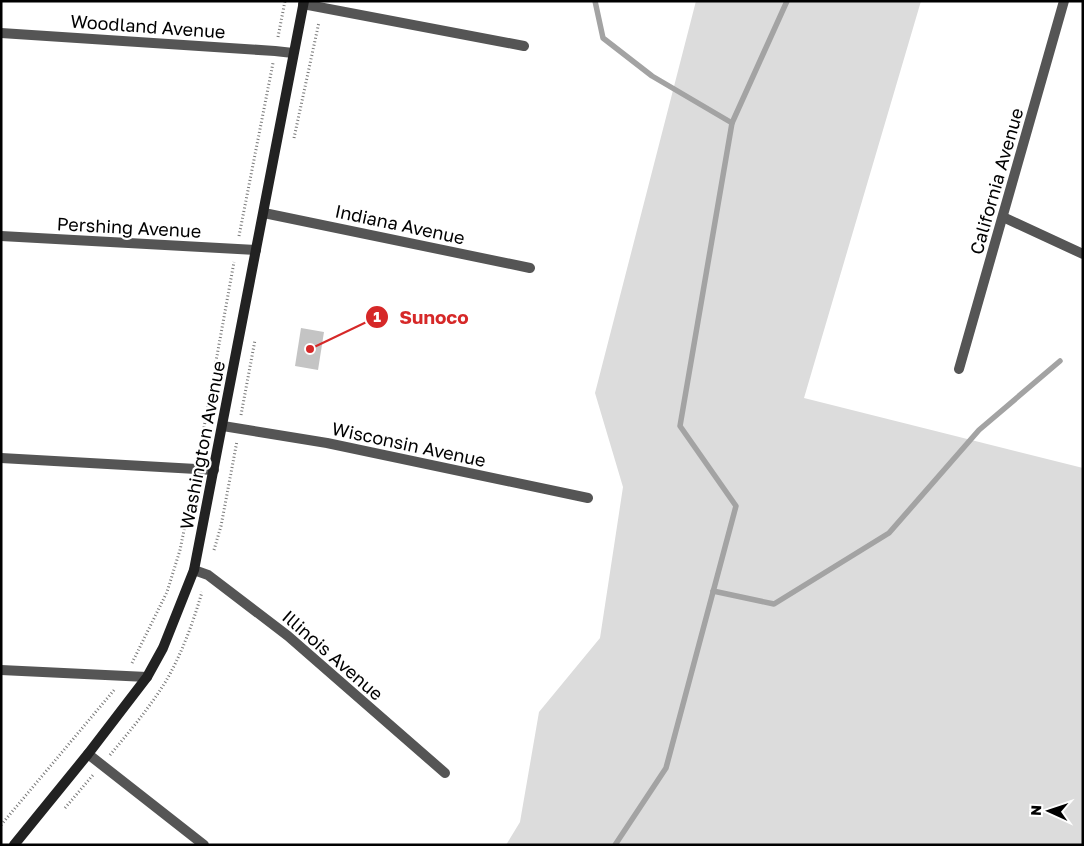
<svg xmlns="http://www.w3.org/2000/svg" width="1084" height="846" font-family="'Golos Text',sans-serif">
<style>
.green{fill:#dcdcdc}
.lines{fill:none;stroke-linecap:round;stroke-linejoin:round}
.stream{stroke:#a3a3a3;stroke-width:5.5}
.building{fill:#c4c4c4}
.path{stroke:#777;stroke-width:3;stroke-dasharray:1 2.5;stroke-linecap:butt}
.street{stroke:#555;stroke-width:10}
.secondary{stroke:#222;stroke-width:10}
.labels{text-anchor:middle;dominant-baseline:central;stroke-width:4.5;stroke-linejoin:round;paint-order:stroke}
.street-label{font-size:18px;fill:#000;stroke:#fff}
.leader{fill:none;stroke:#d62828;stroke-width:2}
.callout-dot{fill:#d62828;stroke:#fff;stroke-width:2}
.mark-label{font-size:15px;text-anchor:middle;font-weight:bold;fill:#fff}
.callout-label{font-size:19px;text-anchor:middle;font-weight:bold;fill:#d62828;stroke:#fff;stroke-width:4.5;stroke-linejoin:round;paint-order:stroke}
</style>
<rect width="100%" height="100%" fill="#fff"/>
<!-- green -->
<path class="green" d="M 696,1 L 921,1 L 804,398 L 1083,468 L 1083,845 L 506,845 L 520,822 L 539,712 L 600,638 L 623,487 L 595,393 Z"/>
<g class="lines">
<!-- stream -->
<g class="stream">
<path d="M 595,1 L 603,38 L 652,76 L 732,123"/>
<path d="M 713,591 L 774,604 L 889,533 L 979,430 L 1060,361"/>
<path d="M 615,845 L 666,768 L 736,506 L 680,426 L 732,123 L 787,1"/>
</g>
</g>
<!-- building -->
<path class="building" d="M 301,328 L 324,332 L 318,370 L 295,366 Z"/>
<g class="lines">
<!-- path -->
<g class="path">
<path d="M 278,37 L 285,1"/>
<path d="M 294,138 L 319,22"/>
<path d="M 239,236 L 273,63"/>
<path d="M 241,415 L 255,340"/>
<path d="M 199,455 L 234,262"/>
<path d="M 214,550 L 221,526 L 237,441"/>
<path d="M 132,663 L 167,592 L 180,550 L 194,481"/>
<path d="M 110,755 C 130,731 150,707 166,681 C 182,653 193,623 202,592"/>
<path d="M 65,808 L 93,775"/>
<path d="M 1,825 L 115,689"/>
</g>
<!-- street -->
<g class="street">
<path d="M 303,4 L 524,46"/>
<path d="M 1,33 L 275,51 L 293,53"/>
<path d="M 264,213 L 530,268"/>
<path d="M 1003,217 L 1083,254"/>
<path d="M 1,236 L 256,250"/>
<path d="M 959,369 L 1064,1"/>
<path d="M 223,426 L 327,443 L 588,498"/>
<path d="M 1,458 L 214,470"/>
<path d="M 194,570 L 208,575 L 288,636 L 445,773"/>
<path d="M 1,670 L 147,677"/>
<path d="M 88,754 L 204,845"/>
</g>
<!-- secondary -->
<path class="secondary" d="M 14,845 L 88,754 L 147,677 L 163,648 L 194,570 L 304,1"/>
</g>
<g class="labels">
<!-- street labels -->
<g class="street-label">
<text transform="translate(148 26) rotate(4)">Woodland Avenue</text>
<text transform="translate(996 181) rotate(-74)">California Avenue</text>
<text transform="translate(400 224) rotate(12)">Indiana Avenue</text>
<text transform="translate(129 227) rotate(3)">Pershing Avenue</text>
<text transform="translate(409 444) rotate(12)">Wisconsin Avenue</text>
<text transform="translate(202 445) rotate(-79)">Washington Avenue</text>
<text transform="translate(333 655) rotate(41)">Illinois Avenue</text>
</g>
</g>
<!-- callouts -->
<path class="leader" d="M310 349L377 317"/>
<g class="callout-dot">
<circle cx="310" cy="349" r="5"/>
<circle cx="377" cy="317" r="12"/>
</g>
<g class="mark-label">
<text x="377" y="322">1</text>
</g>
<g class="callout-label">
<text x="434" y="324">Sunoco</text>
</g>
<!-- border -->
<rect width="1084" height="846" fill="none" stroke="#000000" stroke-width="5"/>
<!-- north arrow -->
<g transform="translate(1049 811) rotate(273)" stroke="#ffffff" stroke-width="4" paint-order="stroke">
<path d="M0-4L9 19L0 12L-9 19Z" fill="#000000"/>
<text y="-8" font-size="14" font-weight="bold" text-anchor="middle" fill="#000000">N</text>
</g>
</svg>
